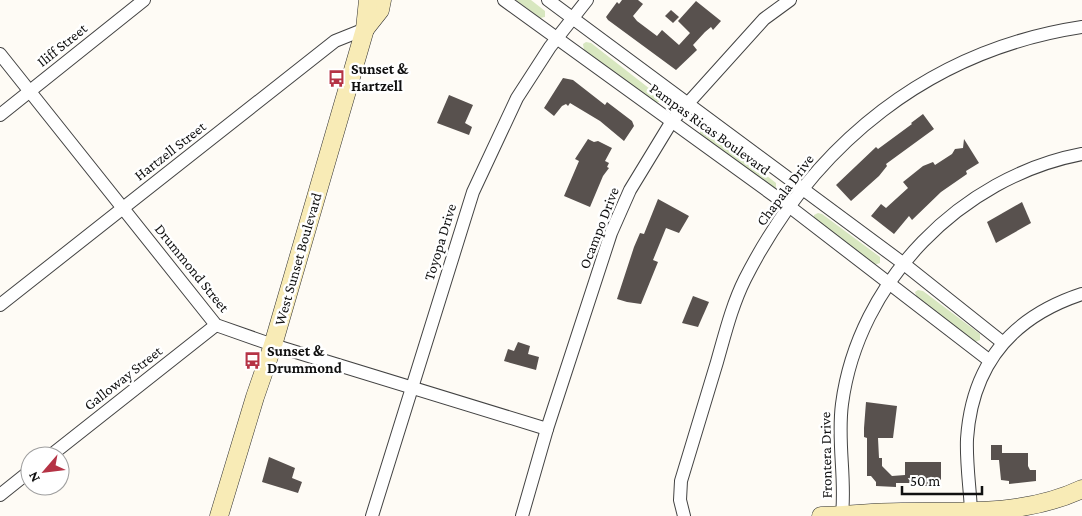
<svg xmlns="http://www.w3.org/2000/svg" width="1082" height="516" font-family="'Crimson Pro',serif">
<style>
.green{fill:#d8e7c0}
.building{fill:#58514e}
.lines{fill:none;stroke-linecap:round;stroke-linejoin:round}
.street-casing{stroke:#434343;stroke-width:14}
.secondary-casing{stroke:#323232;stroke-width:19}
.street{stroke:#fff;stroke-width:12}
.secondary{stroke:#f8ebb6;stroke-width:18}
.labels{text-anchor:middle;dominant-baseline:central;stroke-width:5;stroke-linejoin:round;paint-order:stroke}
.street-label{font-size:15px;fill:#101010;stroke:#fff}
.poi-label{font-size:15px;font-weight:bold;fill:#101010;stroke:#fff;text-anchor:start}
</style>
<rect width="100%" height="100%" fill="#fefbf5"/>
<!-- green -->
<g class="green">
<path d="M 516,0 L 531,0 L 545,11 L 545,17 L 540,18 Z"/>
<path d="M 586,42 L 591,43 L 659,96 L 659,102 L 654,103 L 584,50 L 583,44 Z"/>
<path d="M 703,130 L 708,130 L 776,183 L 776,189 L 774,190 L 700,134 L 700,131 Z"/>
<path d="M 818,213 L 822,214 L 880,257 L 880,263 L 874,265 L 814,218 L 814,215 Z"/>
<path d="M 918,290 L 923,291 L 980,334 L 980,340 L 975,342 L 917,298 L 915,292 Z"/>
</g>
<!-- building -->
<g class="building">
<path d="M 622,0 L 638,0 L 643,4 L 633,16 L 637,21 L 657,36 L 662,30 L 679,45 L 690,33 L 678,21 L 696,1 L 721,21 L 713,30 L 711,27 L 705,32 L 693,45 L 697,50 L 676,70 L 608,20 L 606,17 L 617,2 L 619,4 Z"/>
<path d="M 671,10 L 679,17 L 673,23 L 665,16 Z"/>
<path d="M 563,78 L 573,80 L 605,105 L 607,102 L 632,121 L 634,126 L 624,141 L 600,121 L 570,103 L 568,106 L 566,104 L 562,106 L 554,116 L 544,108 Z"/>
<path d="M 449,95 L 473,105 L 465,123 L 472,127 L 469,135 L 437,123 Z"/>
<path d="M 923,114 L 934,129 L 886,164 L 887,166 L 879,176 L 851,201 L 836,185 L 876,147 L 878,149 L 912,124 L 911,123 Z"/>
<path d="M 588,139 L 594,142 L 598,141 L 612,148 L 605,161 L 609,163 L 607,167 L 609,168 L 603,176 L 590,207 L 564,196 L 579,161 L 575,159 Z"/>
<path d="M 964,139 L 979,163 L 966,171 L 967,174 L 941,192 L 912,220 L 909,216 L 894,234 L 871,216 L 881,204 L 886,208 L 908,188 L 903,182 L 923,166 L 933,162 L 935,165 L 952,154 L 955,149 L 963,148 Z"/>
<path d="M 658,199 L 689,216 L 679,233 L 666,228 L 653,260 L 658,262 L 641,304 L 627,302 L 617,299 L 634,247 L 640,233 L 644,234 Z"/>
<path d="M 1022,202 L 1031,223 L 996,243 L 987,222 Z"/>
<path d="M 693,296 L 709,302 L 698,327 L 682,323 Z"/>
<path d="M 518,342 L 530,346 L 528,354 L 539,357 L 536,370 L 504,361 L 508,349 L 514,351 Z"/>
<path d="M 866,402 L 897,406 L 893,438 L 878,438 L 879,458 L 882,458 L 882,466 L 892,476 L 905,475 L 905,462 L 941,462 L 941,480 L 931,481 L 931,486 L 922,486 L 922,483 L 896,483 L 896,487 L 876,486 L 876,482 L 871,476 L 867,476 L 867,438 L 864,437 L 864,428 Z"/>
<path d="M 991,445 L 1002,445 L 1002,453 L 1028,453 L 1028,466 L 1030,470 L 1036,470 L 1036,481 L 1009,484 L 1009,481 L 1001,480 L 999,460 L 991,460 Z"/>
<path d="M 269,457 L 295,468 L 292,478 L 302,482 L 298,493 L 262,482 Z"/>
</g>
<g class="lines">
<defs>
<g id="street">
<path d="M 504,0 L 790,207 L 990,361"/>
<path d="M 548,0 L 904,264 L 1002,342"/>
<path d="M 0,54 L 216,325 L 273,345 L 547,429"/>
<path d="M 0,115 L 144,0"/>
<path d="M 0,305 L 335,41 L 365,29"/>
<path d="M 50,456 L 216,325"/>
<path d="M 0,495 L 30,471"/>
<path d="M 971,511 C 970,488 966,463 967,439 C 972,364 1012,317 1082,294"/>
<path d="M 842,514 C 846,478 837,442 842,404 C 858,282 961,177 1082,154"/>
<path d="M 372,516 L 473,192 L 517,98 L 550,47 L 587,0"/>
<path d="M 522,516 L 547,429 L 611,233 L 630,190 L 672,121 L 764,19 L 790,0"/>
<path d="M 684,516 L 680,500 L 681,481 C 693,441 705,401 717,362 C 725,334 732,305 745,279 C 814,143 930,50 1082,27"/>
</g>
<g id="secondary">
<path d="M 365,29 L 380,10 L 382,0"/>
<path d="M 219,516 L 255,397 L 273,345 L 365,29 L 368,0"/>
<path d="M 821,516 C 848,515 874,512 901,512 C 963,511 1025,516 1082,489"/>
</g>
</defs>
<!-- street casing -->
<use href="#street" class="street-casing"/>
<!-- secondary casing -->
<use href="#secondary" class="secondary-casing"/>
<!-- street -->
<use href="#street" class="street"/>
<!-- secondary -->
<use href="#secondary" class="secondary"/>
</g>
<!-- icons -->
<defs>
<symbol id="bus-bare" viewBox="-9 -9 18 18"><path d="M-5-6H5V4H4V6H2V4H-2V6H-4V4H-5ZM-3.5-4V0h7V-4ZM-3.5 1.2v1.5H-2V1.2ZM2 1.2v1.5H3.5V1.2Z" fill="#b53345" stroke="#fff" stroke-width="2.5" paint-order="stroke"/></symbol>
</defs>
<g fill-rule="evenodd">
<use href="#bus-bare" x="324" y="66" width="25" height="25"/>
<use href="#bus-bare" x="240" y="348" width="25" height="25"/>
</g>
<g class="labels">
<!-- street labels -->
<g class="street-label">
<text transform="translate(62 45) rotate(-39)">Iliff Street</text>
<text transform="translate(710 129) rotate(36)">Pampas Ricas Boulevard</text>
<text transform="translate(170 151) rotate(-38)">Hartzell Street</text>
<text transform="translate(785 190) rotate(-53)">Chapala Drive</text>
<text transform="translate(599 228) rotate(-69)">Ocampo Drive</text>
<text transform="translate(440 242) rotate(-73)">Toyopa Drive</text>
<text transform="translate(298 259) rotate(-74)">West Sunset Boulevard</text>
<text transform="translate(192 268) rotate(51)">Drummond Street</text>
<text transform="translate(123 378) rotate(-38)">Galloway Street</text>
<text transform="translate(826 455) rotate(-91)">Frontera Drive</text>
</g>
<!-- poi labels -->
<g class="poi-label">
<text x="351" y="69">Sunset &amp;<tspan x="351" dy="17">Hartzell</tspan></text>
<text x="267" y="351">Sunset &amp;<tspan x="267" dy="17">Drummond</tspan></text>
</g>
</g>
<!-- north arrow -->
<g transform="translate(45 471) rotate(242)"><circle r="24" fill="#ffffff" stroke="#9f9f9f"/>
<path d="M0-4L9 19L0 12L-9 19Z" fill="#b53345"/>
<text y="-8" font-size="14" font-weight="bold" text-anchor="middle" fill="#101010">N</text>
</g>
<!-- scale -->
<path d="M902 486v8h80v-8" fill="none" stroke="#101010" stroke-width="2.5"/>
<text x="910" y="486" font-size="15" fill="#101010" stroke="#ffffff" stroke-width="4" paint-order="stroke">50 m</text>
</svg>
